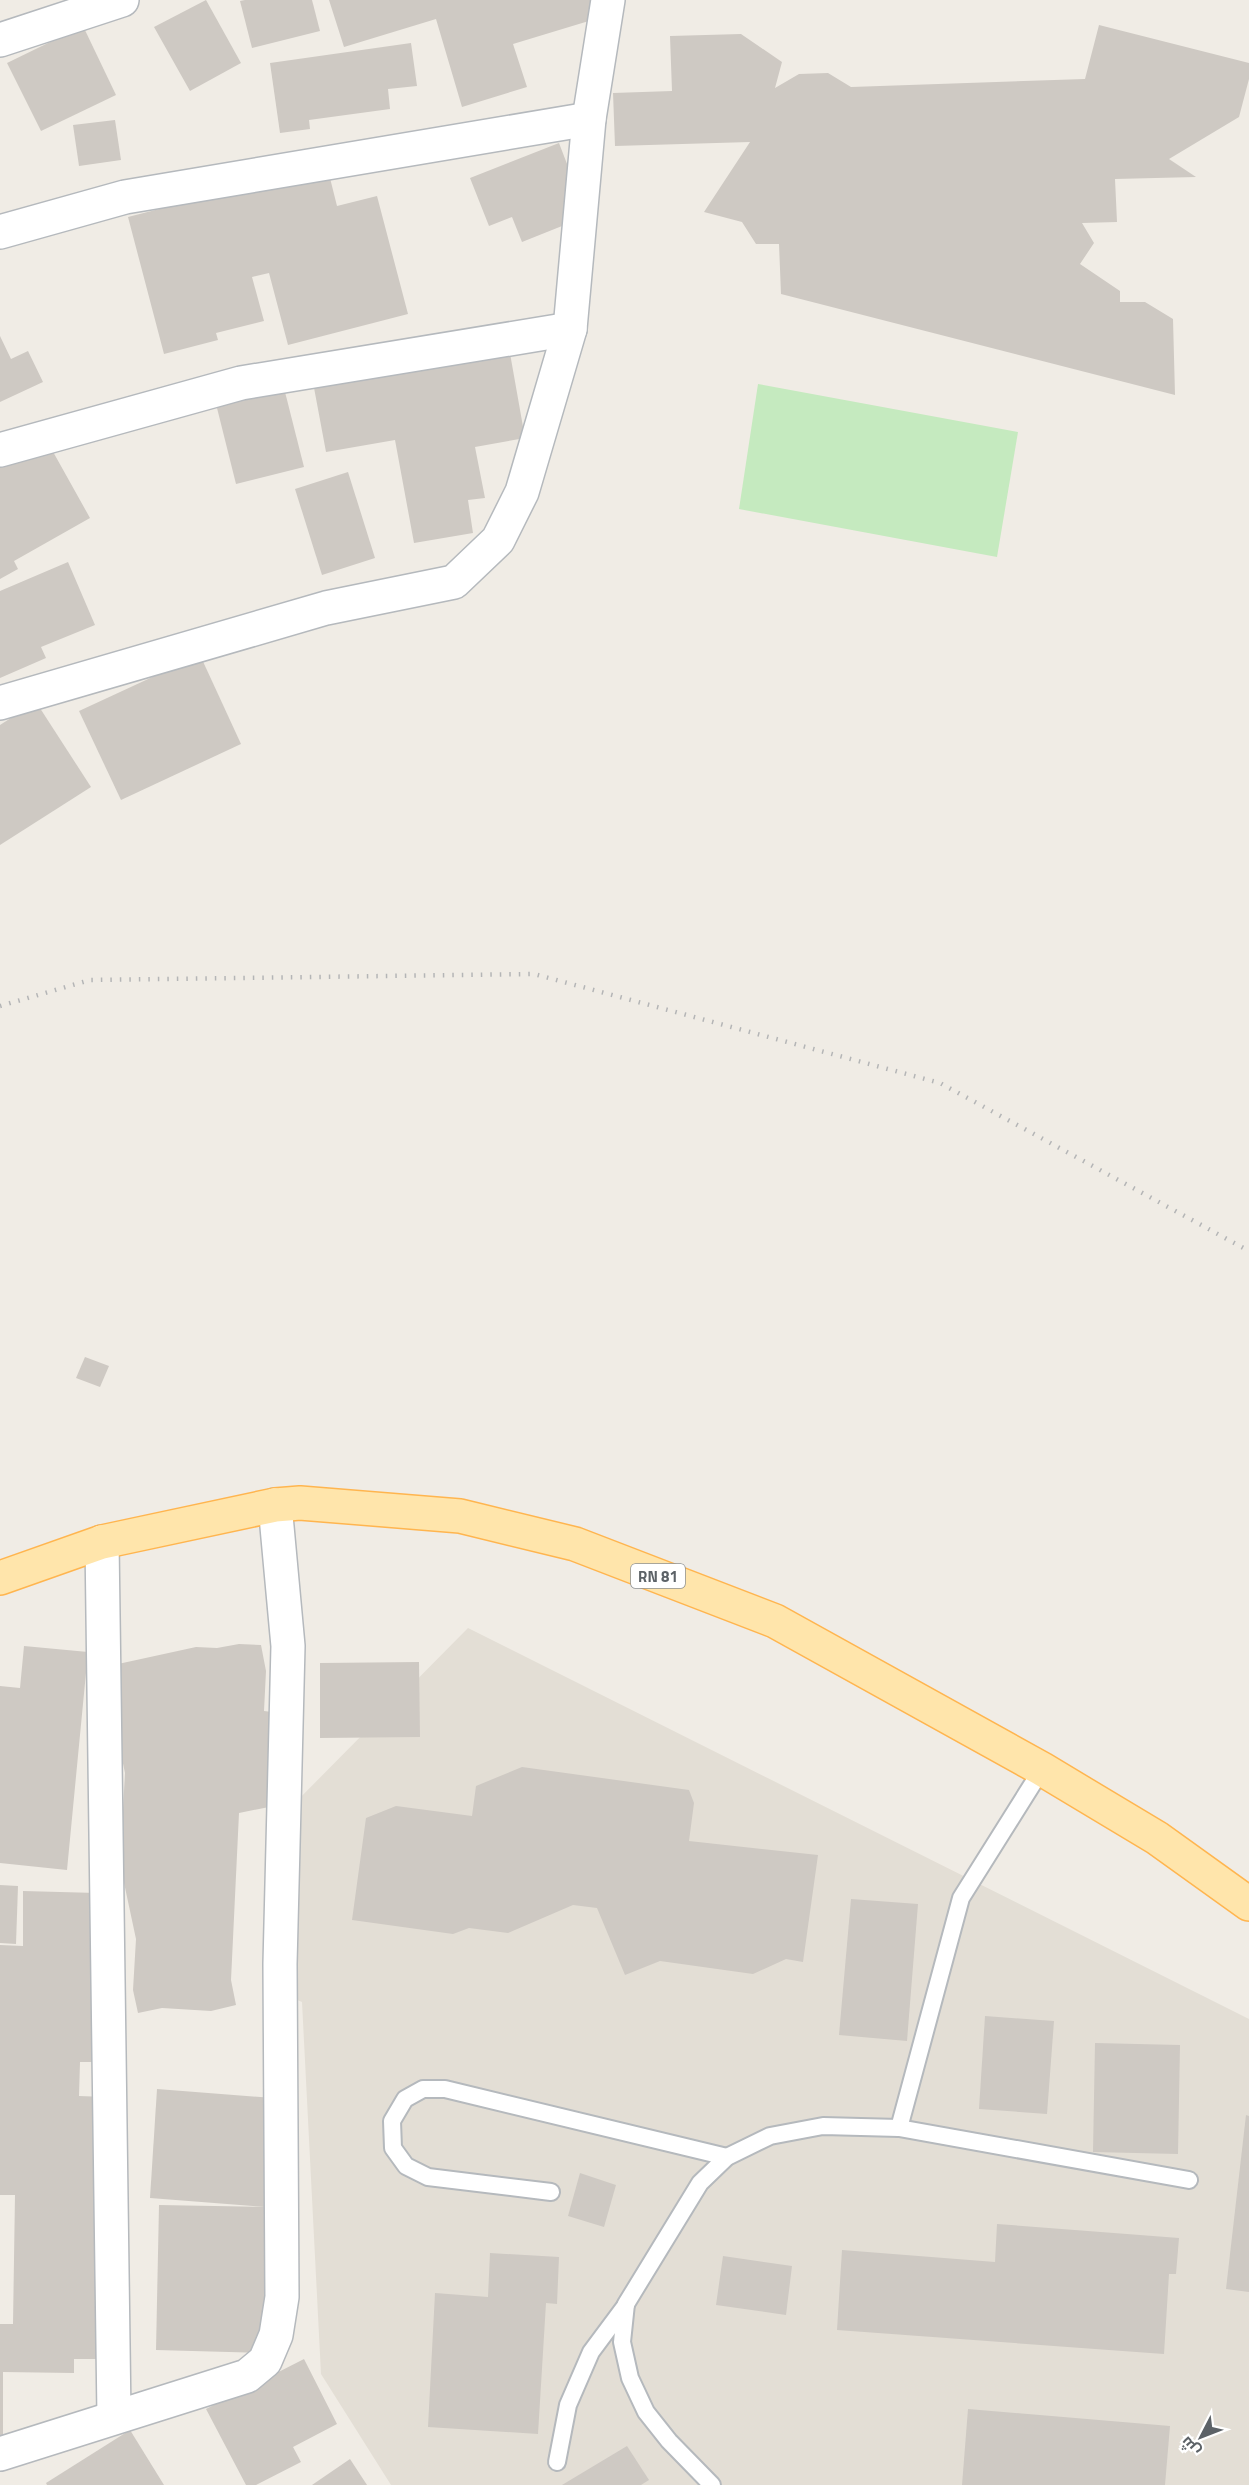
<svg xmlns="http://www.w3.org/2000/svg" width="1249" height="2485" font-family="'Titillium Web',Cairo,sans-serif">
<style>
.education{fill:#e3ded5}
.green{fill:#c5eabf}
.building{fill:#cec9c3}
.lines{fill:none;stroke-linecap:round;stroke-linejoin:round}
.lane-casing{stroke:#b5b9bd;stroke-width:20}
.street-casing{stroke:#b5b9bd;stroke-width:36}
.primary-casing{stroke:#ffb54f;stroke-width:36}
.lane{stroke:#fff;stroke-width:16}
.street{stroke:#fff;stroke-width:33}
.primary{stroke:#ffe5ab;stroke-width:33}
.rail{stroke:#b4b5b6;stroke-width:4.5;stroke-dasharray:1.5 8;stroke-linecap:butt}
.labels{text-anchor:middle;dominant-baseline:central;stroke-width:4.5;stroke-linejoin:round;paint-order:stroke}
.shield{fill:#fff;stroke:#8d9195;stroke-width:1.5}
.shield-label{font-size:15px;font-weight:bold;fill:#5c6267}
</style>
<rect width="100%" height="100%" fill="#f0ece5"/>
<!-- education -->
<path class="education" d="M 468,1628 L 1249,2019 L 1249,2485 L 391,2485 L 321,2374 L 302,2002 L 276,1991 L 285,1813 Z"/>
<!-- green -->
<path class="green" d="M 758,384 L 1018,432 L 997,557 L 739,509 Z"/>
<!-- building -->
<g class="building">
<path d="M 206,0 L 241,63 L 190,91 L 154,27 Z"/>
<path d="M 245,0 L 312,0 L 320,31 L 252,48 L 240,1 Z"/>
<path d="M 329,0 L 597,0 L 602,17 L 513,44 L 527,87 L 462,107 L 436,19 L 344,47 Z"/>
<path d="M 1099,25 L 1249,63 L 1249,79 L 1239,117 L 1169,159 L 1196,177 L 1115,179 L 1117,222 L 1082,223 L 1094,243 L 1080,264 L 1120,291 L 1120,302 L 1145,302 L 1173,319 L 1175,395 L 781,294 L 779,244 L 756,244 L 742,222 L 704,212 L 750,142 L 615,146 L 613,93 L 672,91 L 670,36 L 741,34 L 782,62 L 775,88 L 799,74 L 828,73 L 851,87 L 1085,79 Z"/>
<path d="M 83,26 L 116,95 L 41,131 L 7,63 Z"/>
<path d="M 411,43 L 417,86 L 388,89 L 390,109 L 309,120 L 310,129 L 280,133 L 270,63 Z"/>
<path d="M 115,120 L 121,160 L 79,166 L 73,125 Z"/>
<path d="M 559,143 L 587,216 L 522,242 L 512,217 L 489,226 L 470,178 Z"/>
<path d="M 327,166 L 337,206 L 377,196 L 408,314 L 288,345 L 269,273 L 252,277 L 264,321 L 216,333 L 218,340 L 164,354 L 128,217 Z"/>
<path d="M 0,336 L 11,359 L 28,351 L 43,382 L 0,402 Z"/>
<path d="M 508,342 L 525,438 L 475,447 L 485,498 L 468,500 L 473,533 L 414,543 L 395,440 L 326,452 L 312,377 Z"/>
<path d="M 284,388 L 304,467 L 236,484 L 216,404 Z"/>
<path d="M 47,441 L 90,518 L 14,561 L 18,569 L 0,579 L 0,467 Z"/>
<path d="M 348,472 L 375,558 L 322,575 L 295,489 Z"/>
<path d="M 68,562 L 95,625 L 41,647 L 46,658 L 0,678 L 0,591 Z"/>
<path d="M 200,655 L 241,744 L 121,800 L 79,711 Z"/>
<path d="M 36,702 L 91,787 L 0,845 L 0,725 Z"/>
<path d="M 85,1357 L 109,1366 L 100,1387 L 76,1378 Z"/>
<path d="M 239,1644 L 261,1645 L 266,1671 L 264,1711 L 272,1712 L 279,1805 L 239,1813 L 231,1980 L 236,2005 L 211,2011 L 162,2008 L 138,2013 L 133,1990 L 136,1939 L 120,1864 L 125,1773 L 115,1725 L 118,1664 L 196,1647 L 217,1648 Z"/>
<path d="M 24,1646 L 88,1652 L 67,1870 L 0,1863 L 0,1686 L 20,1688 Z"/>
<path d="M 419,1662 L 420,1737 L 320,1738 L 320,1663 Z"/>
<path d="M 522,1767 L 689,1790 L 694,1803 L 689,1841 L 818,1855 L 803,1962 L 786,1959 L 753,1974 L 660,1961 L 625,1975 L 597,1908 L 573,1905 L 508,1933 L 469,1928 L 453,1934 L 352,1920 L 366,1818 L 396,1806 L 472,1816 L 476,1786 Z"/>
<path d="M 0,1885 L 18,1886 L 16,1944 L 0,1943 Z"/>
<path d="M 23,1891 L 97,1893 L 95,2062 L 80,2062 L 79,2096 L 106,2097 L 102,2359 L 74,2359 L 74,2373 L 3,2372 L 3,2435 L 0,2435 L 0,2324 L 13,2324 L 15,2195 L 0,2195 L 0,1945 L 23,1946 Z"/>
<path d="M 851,1899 L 918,1904 L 907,2041 L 839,2035 Z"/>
<path d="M 985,2016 L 1054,2021 L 1047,2114 L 979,2109 Z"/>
<path d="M 1095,2043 L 1180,2045 L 1178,2154 L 1093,2152 Z"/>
<path d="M 157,2089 L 273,2098 L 265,2207 L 150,2198 Z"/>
<path d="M 1246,2115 L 1249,2116 L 1249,2292 L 1226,2289 Z"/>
<path d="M 580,2173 L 616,2185 L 604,2227 L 568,2216 Z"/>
<path d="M 159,2205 L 268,2207 L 266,2353 L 156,2350 Z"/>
<path d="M 997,2224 L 1179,2238 L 1176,2274 L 1169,2274 L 1164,2354 L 837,2330 L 842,2250 L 995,2262 Z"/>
<path d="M 490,2253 L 559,2257 L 557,2304 L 546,2303 L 538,2434 L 428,2427 L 435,2293 L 488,2297 Z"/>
<path d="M 723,2256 L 792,2266 L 786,2315 L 716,2305 Z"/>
<path d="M 304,2359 L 337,2424 L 293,2447 L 301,2462 L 256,2485 L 246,2485 L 206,2409 Z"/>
<path d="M 968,2409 L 1170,2426 L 1165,2485 L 962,2485 Z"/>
<path d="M 130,2430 L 164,2485 L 47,2485 L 46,2483 Z"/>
<path d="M 627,2446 L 649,2480 L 641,2485 L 562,2485 Z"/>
<path d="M 350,2459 L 367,2485 L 312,2485 Z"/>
</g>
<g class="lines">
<defs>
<g id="lane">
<path d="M 899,2128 L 961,1898 L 1042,1769"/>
<path d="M 551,2192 L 428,2177 L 406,2166 L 393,2148 L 392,2121 L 405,2099 L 423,2089 L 445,2089 L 727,2157"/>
<path d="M 557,2462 L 568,2405 L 591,2352 L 626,2305"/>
<path d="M 712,2485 L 669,2441 L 646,2412 L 630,2378 L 622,2342 L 626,2304 L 700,2183 L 727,2157 L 770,2136 L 823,2126 L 899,2128 L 1189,2180"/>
</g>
<g id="street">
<path d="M 0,40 L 122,0"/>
<path d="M 0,232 L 125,197 L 589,119"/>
<path d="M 0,450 L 241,383 L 570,329"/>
<path d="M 0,703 L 326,608 L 454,582 L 498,540 L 522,492 L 570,329 L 589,119 L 608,0"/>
<path d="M 102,1542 L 114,2417"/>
<path d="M 0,2454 L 247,2376 L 265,2361 L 276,2335 L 282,2297 L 280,1964 L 288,1646 L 275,1505"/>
</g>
<path id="primary" d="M 0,1578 L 102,1542 L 275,1505 L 300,1503 L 460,1516 L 575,1544 L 775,1621 L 1042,1769 L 1157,1838 L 1249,1904"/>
</defs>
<!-- lane casing -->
<use href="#lane" class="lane-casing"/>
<!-- street casing -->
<use href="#street" class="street-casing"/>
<!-- primary casing -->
<use href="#primary" class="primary-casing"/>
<!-- lane -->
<use href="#lane" class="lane"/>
<!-- street -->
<use href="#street" class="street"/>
<!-- primary -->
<use href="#primary" class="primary"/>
<!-- rail -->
<path class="rail" d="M 0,1006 L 90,980 L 534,974 L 940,1083 L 1249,1251"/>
</g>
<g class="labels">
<!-- shield labels -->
<rect class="shield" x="631" y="1564" width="54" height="24" rx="4.5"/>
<g class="shield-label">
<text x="658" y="1576">RN 81</text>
</g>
</g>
<!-- north arrow -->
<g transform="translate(1201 2437) rotate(228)" stroke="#ffffff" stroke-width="4.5" paint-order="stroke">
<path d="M0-4.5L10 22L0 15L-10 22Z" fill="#5c6267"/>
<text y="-9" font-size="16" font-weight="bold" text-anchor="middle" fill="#5c6267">ش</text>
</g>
</svg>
